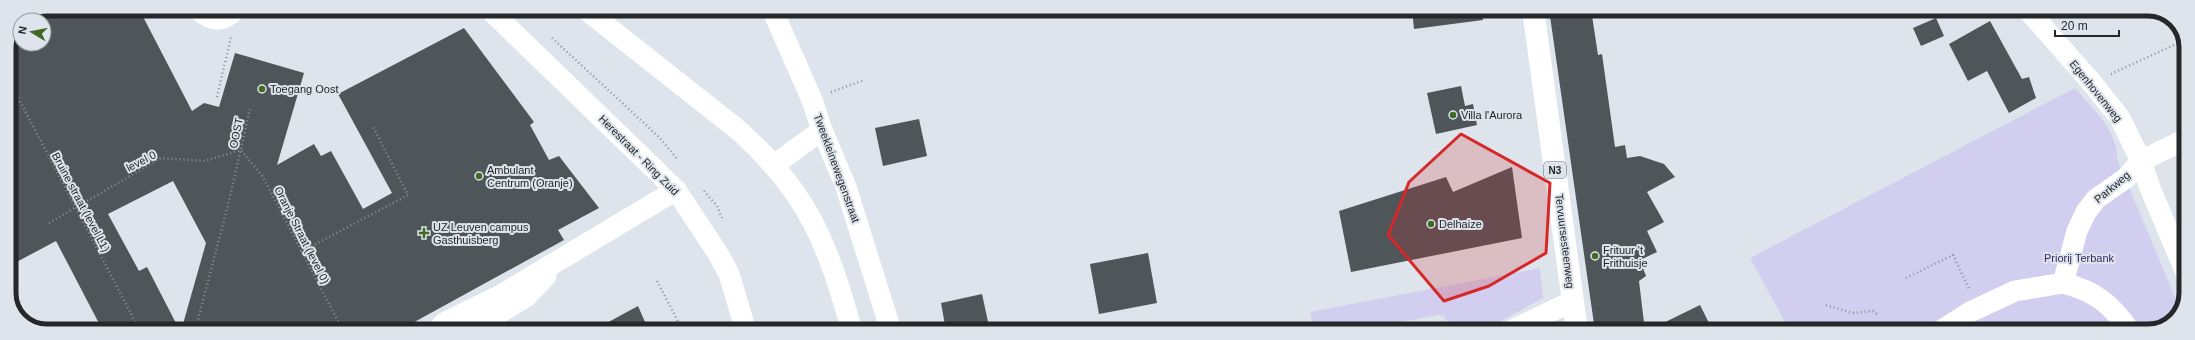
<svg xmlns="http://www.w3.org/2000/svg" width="2195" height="340" font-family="Arial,sans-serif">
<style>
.green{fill:#d1ceef}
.building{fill:#4e5659}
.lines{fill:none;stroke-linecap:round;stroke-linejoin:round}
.path{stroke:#8b9095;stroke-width:2.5;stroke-dasharray:1 3;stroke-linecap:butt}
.minor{stroke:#fff;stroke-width:21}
.major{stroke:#fff;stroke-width:22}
.marked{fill:#d62828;fill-opacity:0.2;stroke:#d62828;stroke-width:3;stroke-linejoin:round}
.poi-dot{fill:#416924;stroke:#dde4eb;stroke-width:1.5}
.labels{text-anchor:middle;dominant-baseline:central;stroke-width:4;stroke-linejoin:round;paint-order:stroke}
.shield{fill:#dde4eb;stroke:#5c6064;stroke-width:1}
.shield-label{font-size:10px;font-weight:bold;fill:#25272a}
.poi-label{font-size:11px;fill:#25272a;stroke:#dde4eb;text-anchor:start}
.street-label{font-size:11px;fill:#25272a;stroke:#dde4eb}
.park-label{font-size:11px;fill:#342961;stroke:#dde4eb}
.rim{fill:none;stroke:#25272a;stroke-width:5}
</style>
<rect width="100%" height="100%" fill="#dde4eb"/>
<!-- green -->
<g class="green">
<path d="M 2075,88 C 2091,107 2119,132 2117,159 L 2180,309 L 2173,322 L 2148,331 L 1768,331 L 1785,322 L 1750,258 Z"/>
<path d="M 1540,268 L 1543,298 L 1484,330 L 1473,323 L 1451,327 L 1450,323 L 1444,318 L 1445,316 L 1439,315 L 1385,325 L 1386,331 L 1314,331 L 1310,312 Z"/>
</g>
<!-- building -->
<g class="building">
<path d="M 47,9 L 139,9 L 192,111 L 204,103 L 219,107 L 235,53 L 304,73 L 277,165 L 314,144 L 321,156 L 331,151 L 363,209 L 392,193 L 338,94 L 464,28 L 534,122 L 530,125 L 549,160 L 559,156 L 599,208 L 558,230 L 564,240 L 398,331 L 181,331 L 206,243 L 173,181 L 108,214 L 139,271 L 147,267 L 180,331 L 103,331 L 56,241 L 9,266 L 9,47 L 20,20 L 20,44 L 44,44 L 44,20 L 20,20 Z"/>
<path d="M 1412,9 L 1482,9 L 1483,20 L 1414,29 Z"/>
<path d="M 1549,9 L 1591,9 L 1598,55 L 1602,54 L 1615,147 L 1625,145 L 1627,158 L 1640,156 L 1664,164 L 1675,177 L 1647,192 L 1664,222 L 1647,231 L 1657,252 L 1640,260 L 1646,276 L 1639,281 L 1645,331 L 1595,331 Z"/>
<path d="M 1936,18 L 1944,36 L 1921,46 L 1913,28 Z"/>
<path d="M 1990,21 L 2022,79 L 2029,77 L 2036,98 L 2009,113 L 1987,71 L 1968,81 L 1949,44 Z"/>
<path d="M 1461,86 L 1465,106 L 1473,104 L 1477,125 L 1436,134 L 1427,93 Z"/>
<path d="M 919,119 L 927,156 L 883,166 L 875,128 Z"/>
<path d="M 1512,167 L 1522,238 L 1351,272 L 1339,211 L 1446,177 L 1453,192 Z"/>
<path d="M 1148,253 L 1157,303 L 1099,314 L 1090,264 Z"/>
<path d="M 982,294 L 990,331 L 946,331 L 941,303 Z"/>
<path d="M 1700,305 L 1713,331 L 1647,331 Z"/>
<path d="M 638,306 L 649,331 L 592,331 Z"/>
</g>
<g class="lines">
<!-- path -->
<g class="path">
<path d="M 552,38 L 659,137 L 678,160"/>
<path d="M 2111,74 L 2185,40"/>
<path d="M 9,80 L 140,331"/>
<path d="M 831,92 L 862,81"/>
<path d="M 217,97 L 231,37"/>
<path d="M 704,191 L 717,206 L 722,218"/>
<path d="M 49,223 L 161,158 L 205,161 L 241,150 L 263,177 L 343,331"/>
<path d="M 301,252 L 408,195 L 372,125"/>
<path d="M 1906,278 L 1953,255 L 1969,289"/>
<path d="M 657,281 L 683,331"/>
<path d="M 1826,305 L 1852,313 L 1873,311 L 1878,315"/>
<path d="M 195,331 L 228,205 L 250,109"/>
</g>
<!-- minor -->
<g class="minor">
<path d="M 197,9 C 211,21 222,24 236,9"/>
<path d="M 489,9 L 676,190 L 717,252 L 729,274 L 746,331"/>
<path d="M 585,9 L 737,129 C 808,192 827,242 852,331"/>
<path d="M 772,9 L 812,100 L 822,130 L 846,187 L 891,331"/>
<path d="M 2027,9 L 2092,83 L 2120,118 L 2141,161 L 2150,188 L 2186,273"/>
<path d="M 774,165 L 822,130"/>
<path d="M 2063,283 C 2095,291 2111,304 2130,331"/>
<path d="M 437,331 L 444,323 L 501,295 L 676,190"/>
<path d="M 469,331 L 526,297 L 546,276"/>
<path d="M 1510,331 L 1573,301"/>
<path d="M 1940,331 L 1970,312 L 2015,291 L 2063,283 L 2077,231 L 2086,212 L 2096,199 L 2126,178 L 2141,161 L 2186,139"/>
</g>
<!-- major -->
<path class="major" d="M 1533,9 L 1577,331"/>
</g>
<!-- marked area -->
<path class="marked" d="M 1461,134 L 1550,183 L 1546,253 L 1489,286 L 1444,301 L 1388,235 L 1409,182 Z"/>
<!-- markers -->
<g class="poi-dot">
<circle cx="262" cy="89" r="4"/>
<circle cx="1453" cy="115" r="4"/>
<circle cx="479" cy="176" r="4"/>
<circle cx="1431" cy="224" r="4"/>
<path d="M422 227h4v4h4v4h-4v4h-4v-4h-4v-4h4z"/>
<circle cx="1595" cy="256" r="4"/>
</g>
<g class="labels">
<!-- shield labels -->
<rect class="shield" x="1544" y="162" width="22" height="16" rx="3"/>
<g class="shield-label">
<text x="1555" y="170">N3</text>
</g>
<!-- poi labels -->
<g class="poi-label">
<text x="270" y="89">Toegang Oost</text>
<text x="1461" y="115">Villa l'Aurora</text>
<text x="487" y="170">Ambulant<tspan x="487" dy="13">Centrum (Oranje)</tspan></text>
<text x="1439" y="224">Delhaize</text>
<text x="433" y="227">UZ Leuven campus<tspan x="433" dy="13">Gasthuisberg</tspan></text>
<text x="1603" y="250">Frituur 't<tspan x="1603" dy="13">Frithuisje</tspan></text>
</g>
<!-- street labels -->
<g class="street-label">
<text transform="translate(2096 91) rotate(51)">Egenhovenweg</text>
<text transform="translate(236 133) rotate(-78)">OOST</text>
<text transform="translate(639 155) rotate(45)">Herestraat - Ring Zuid</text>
<text transform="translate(141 161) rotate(-27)">level 0</text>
<text transform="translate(837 168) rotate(70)">Tweekleinewegenstraat</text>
<text transform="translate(2112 187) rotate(-40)">Parkweg</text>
<text transform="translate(81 202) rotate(62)">Bruine straat (level L1)</text>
<text transform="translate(302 235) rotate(63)">Oranje Straat (level 0)</text>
<text transform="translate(1565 241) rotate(83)">Tervuursesteenweg</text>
</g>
<!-- park labels -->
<g class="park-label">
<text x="2079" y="258">Priorij Terbank</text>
</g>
</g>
<!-- crop -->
<path d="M0 0H2195V340H0ZM47 16H2148A31 31 0 0 1 2179 47V293A31 31 0 0 1 2148 324H47A31 31 0 0 1 16 293V47A31 31 0 0 1 47 16Z" fill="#dde4eb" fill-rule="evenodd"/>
<path class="rim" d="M47 16H2148A31 31 0 0 1 2179 47V293A31 31 0 0 1 2148 324H47A31 31 0 0 1 16 293V47A31 31 0 0 1 47 16Z"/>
<!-- north arrow -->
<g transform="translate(32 32) rotate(280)"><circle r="19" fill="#dde4eb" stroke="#93989e"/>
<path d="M0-3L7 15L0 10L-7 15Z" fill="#416924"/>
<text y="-6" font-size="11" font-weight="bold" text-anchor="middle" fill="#25272a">N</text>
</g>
<!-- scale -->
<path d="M2055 30v6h64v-6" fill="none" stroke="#25272a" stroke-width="2"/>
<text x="2061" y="30" font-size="12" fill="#25272a" stroke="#dde4eb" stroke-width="3" paint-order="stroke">20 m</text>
</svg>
